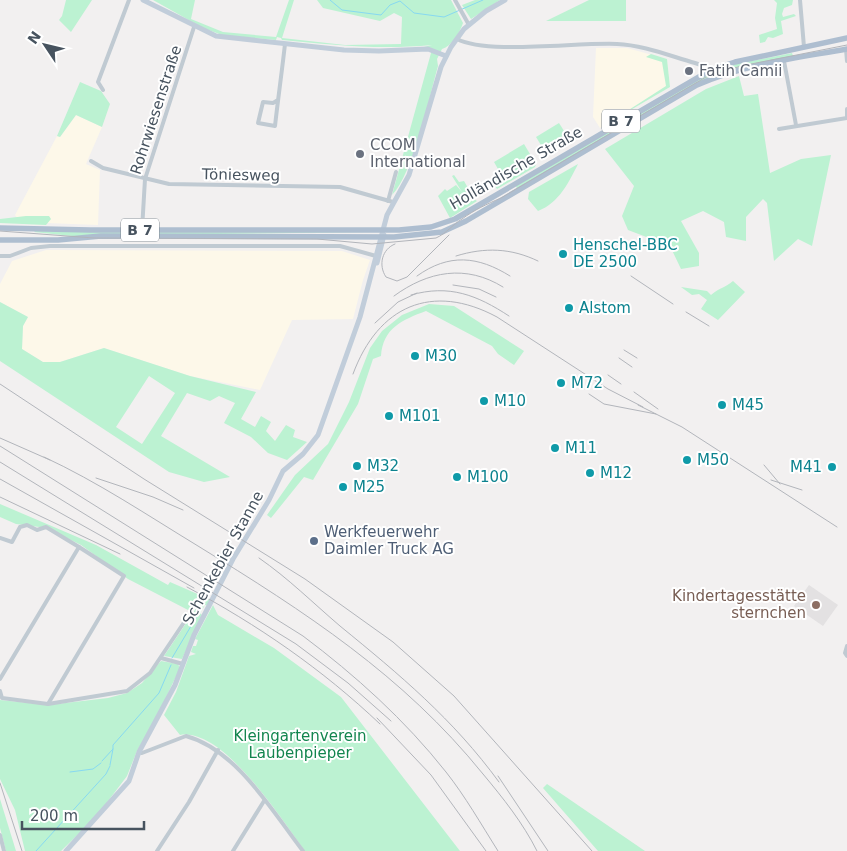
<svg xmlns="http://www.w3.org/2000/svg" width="847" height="851" font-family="'DejaVu Sans',sans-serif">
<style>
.commercial{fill:#fdf8e9}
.education{fill:#e3e1e2}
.green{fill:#bcf2d2;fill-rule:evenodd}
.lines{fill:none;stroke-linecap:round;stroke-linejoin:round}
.stream{stroke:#87d9f1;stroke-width:1}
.street{stroke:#c0cad2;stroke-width:4}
.secondary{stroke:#c1cdda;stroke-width:5}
.primary{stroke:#aebed0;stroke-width:5.5}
.tram{stroke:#b2b5bb;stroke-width:1}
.rail{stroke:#b2b5bb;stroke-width:1}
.worship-dot{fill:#6b7280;stroke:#fff;stroke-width:2}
.culture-dot{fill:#0f9aa8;stroke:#fff;stroke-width:2}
.service-dot{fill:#5c6f8a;stroke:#fff;stroke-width:2}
.education-dot{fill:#8d6e63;stroke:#fff;stroke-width:2}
.labels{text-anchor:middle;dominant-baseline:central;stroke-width:4;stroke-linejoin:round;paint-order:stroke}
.shield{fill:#fff;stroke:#7e878f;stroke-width:1}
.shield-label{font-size:14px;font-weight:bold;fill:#47535f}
.worship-label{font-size:15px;fill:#5b616d;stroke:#fff;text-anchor:start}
.street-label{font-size:15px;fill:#47535f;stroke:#fff}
.culture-label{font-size:15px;fill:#0d838f;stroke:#fff;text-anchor:start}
.service-label{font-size:15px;fill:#4e5e75;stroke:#fff;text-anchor:start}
.education-label{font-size:15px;fill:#785e54;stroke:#fff;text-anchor:end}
.park-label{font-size:15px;fill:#12854e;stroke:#fff}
</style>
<rect width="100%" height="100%" fill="#f2f0f0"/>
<!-- commercial -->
<g class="commercial">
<path d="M 596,48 L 627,48 L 667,59 L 670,87 L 600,128 L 593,117 Z"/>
<path d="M 76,115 L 102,127 L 86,164 L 100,170 L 98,225 L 20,222 L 15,215 L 57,136 L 60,137 Z"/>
<path d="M 46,250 L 342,251 L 370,260 L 363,280 L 353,319 L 292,320 L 260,390 L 190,376 L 104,348 L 60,362 L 43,362 L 22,349 L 23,326 L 28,317 L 0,302 L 0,284 L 12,261 Z"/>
</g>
<!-- education -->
<path class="education" d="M 809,585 L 838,605 L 823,626 L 794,606 Z"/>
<!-- green -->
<g class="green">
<path d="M 66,0 L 92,0 L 71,32 L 59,20 L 62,16 Z"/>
<path d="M 153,0 L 195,0 L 191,19 L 223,32 L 276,37 L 289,0 L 294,0 L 282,38 L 345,45 L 401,44 L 402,17 L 394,13 L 380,21 L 323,8 L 317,0 L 451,0 L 463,23 C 460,32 452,46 442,49 L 437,59 L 438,66 C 429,98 413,174 392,195 L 431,53 L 431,48 L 424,47 L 432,45 C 381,50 332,45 282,40 L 281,38 L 277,37 L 276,40 L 222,35 L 203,28 Z"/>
<path d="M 475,0 L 500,0 L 471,19 L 462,5 Z"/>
<path d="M 589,0 L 626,0 L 626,21 L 546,21 Z"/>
<path d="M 774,0 L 793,0 L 792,5 L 784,8 L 782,14 L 783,17 L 794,14 L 796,16 L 781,21 L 783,34 L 773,38 L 768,37 L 765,42 L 760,43 L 759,35 L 777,29 L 775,18 L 777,3 Z"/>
<path d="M 792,53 L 793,56 L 737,68 L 709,77 L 517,189 L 516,186 L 708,74 L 736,64 Z"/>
<path d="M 651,54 L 667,59 L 670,87 L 610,122 L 666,86 L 662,62 L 646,57 Z"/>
<path d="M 739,76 L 744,96 L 758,94 L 770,173 L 801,159 L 831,155 L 812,246 L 798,239 L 774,261 L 767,203 L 763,199 L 746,217 L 746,241 L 726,237 L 724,222 L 703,211 L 681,221 L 699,253 L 699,266 L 681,269 L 670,246 L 628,230 L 622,216 L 634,186 L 605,149 L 706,89 Z"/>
<path d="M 80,82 L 101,91 L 110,104 L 102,127 L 76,115 L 60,137 L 57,136 Z"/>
<path d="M 559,123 L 566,134 L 544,150 L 536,137 Z"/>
<path d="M 524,144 L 536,164 L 535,167 L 497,189 L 490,180 L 494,177 L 496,179 L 502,176 L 494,162 Z"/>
<path d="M 578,164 C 569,182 559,203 538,211 L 528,199 L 529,192 Z"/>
<path d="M 454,175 L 459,182 L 464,181 L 472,195 L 467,198 L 469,202 L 474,199 L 477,201 L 450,218 L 438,196 L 445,189 L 447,191 L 456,185 L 462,192 L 452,176 Z"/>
<path d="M 26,216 L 49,216 L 51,219 L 46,225 L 0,223 L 0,219 Z"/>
<path d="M 34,232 L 35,231 L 372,232 L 72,236 Z"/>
<path d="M 733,281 L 745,292 L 718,320 L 701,309 L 707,300 L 699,294 L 692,295 L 681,287 L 707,291 L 711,295 C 720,287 725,288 733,281 Z"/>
<path d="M 0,302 L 28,317 L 23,326 L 22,349 L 43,362 L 60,362 L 104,348 L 190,376 L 256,392 L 241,419 L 255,427 L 261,416 L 271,422 L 266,431 L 275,441 L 286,425 L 295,430 L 293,437 L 307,442 L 287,460 L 268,453 L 251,437 L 224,423 L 235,403 L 219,396 L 210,401 L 187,393 L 161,436 L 230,477 L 204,482 L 169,472 L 0,361 ZM 149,376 L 175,393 L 142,444 L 116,427 Z"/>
<path d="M 429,304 L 454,306 L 524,351 L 514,365 L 498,354 L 492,346 L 426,311 C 402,320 383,328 381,356 L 373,359 L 358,404 L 313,480 L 304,477 L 271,518 L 267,515 L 295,475 L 328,444 L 349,402 L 370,348 L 382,331 L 402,315 Z"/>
<path d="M 0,504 L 96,545 L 168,585 L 170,582 L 209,599 L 209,606 L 205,605 L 200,613 L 202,615 L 182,659 L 164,656 L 197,607 L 190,611 L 128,579 L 81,545 L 47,528 L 16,524 L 0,517 Z"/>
<path d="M 213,605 L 218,615 L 274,648 L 341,697 L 460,851 L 305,851 C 281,819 224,728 180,735 L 164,715 L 176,692 L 189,656 L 196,654 L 191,652 L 193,646 L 196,646 L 198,640 L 195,639 Z"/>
<path d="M 161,661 L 178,664 L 180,668 L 160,710 L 137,751 L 127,776 L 96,817 L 61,851 L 25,851 L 15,810 L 0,779 L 0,700 L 48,705 L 108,698 L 127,693 L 142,683 Z"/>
<path d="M 547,784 L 645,851 L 598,851 L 543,788 Z"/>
<path d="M 0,799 L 16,851 L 6,851 L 0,828 Z"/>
</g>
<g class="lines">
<!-- stream -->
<g class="stream">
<path d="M 330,0 L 342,10 L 381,15 L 390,5 L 400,1 L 414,13 L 444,17 L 483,0"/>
<path d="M 172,658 L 197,616 L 197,613"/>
<path d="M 102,761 L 113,749 L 113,745 L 159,693 L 171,665"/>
<path d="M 110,765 L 113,749"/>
<path d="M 70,772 L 93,769 L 101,763"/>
<path d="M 36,851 L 106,774 L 110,766"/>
</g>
<!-- street -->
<g class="street">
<path d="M 455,0 L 469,25"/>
<path d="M 800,0 L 804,47"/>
<path d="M 457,39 C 487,55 578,42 617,44 C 643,45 670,56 695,63 L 701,65 L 705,73"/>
<path d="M 846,49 L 847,61"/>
<path d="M 784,61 L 796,125"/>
<path d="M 103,90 L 98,82 L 129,0"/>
<path d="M 278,100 L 273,103 L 263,102 L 258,123 L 275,126 C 278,99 282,71 285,44"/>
<path d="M 847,118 L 847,109"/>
<path d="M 779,129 L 847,118"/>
<path d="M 91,161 L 103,168 L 169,184 L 340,187 L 393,202"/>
<path d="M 388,201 L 396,172"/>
<path d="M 142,230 L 145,179 L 194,27"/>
<path d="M 0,256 L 10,256 L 31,248 L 50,246 L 340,246 L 376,256"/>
<path d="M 0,538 L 12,542 L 20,527 L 27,525 L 37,530 L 46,527 L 79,547"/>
<path d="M 847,646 L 845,653 L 847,656"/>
<path d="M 161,658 L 183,664"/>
<path d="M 0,679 L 79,547 L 124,576 L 48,704"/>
<path d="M 0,691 L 2,698 L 48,704 L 127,691 L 150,673 L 191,612"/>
<path d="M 139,752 L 142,753 L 186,736 C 237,750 272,811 303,851"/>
<path d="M 0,835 L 4,851"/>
<path d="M 157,851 L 189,802 L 218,750"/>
<path d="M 233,851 L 264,801"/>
</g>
<!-- secondary -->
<g class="secondary">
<path d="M 143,0 L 216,36 L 344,50 L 379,51 L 428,49 L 446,56"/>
<path d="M 377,263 L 384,235"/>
<path d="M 66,851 L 129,781 L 139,752 L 175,685 L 194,635 L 233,559 L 269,500 L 283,471 L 303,454 L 318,435 L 360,317 L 387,215 L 409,175 L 441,67 L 451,47 L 464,29 L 486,11 L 505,0"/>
</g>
<!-- primary -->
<g class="primary">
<path d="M 0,228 L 90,230 L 399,230 L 431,227 L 455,219 L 711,70 L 735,62 L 847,38"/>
<path d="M 0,240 L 58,240 L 101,236 L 394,237 L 442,232 L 466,221 L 697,85 C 744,64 797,58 847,49"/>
</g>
<!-- tram -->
<g class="tram">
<path d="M 0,231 L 94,238 L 317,239 L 372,244 L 436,238 C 447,233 452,225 462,219 C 474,210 487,204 501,198 L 706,77 L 741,66 L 847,45"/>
<path d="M 395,244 C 382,249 378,265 386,277 L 397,281 L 407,277 L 449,235"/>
</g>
<!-- rail -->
<g class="rail">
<path d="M 456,256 C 485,247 511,248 538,261"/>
<path d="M 417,276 C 449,253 478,256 510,276"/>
<path d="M 631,276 L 673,304"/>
<path d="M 453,285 L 479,289 L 496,297"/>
<path d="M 411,295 C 449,284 477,295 509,316"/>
<path d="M 394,296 C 428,271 466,264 503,287"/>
<path d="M 686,312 L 709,326"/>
<path d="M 375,323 L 398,302 L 417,293"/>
<path d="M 624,350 L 637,358"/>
<path d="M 619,358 L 632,367"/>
<path d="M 353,374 C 378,306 432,282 497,317 L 608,389 L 643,407"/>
<path d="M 608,375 L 621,384"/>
<path d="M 0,384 L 144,479 L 305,579 L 393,642 L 454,696 L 592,851"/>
<path d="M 634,392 L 658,409"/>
<path d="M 589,394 L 604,404 L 656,414 L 682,427 L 837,527"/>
<path d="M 638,405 L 656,414"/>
<path d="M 0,438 L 50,460"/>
<path d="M 0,446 L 303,636 C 355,675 405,720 446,772 C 465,796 481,824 498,851"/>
<path d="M 44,457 C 98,482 147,515 198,546 C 305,612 403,675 483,774 C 503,798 523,823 537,851"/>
<path d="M 0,462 L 296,644 L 348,683 L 391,721"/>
<path d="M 764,465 L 780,484"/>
<path d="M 96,478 L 153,497 L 183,510"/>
<path d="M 0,479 L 194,588"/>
<path d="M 771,480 L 802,490"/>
<path d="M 0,497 L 120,554"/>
<path d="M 259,558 C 288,578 313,603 340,626 C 400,675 453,719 499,782"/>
<path d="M 187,587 C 258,625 322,669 380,724"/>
<path d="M 377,718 L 431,775 L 486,851"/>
<path d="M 498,776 L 548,851"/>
<path d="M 0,783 L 22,851"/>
</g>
</g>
<!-- markers -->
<g class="worship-dot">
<circle cx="689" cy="71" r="5"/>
<circle cx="360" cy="154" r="5"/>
</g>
<g class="culture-dot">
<circle cx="563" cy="254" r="5"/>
<circle cx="569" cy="308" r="5"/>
<circle cx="415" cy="356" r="5"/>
<circle cx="561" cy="383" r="5"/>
<circle cx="484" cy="401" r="5"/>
<circle cx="722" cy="405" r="5"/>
<circle cx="389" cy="416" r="5"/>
<circle cx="555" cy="448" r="5"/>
<circle cx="687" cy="460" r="5"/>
<circle cx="357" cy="466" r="5"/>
<circle cx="832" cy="467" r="5"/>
<circle cx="590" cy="473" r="5"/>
<circle cx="457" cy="477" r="5"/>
<circle cx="343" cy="487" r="5"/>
</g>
<circle class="service-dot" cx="314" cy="541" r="5"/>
<circle class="education-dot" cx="816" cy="605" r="5"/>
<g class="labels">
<!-- shield labels -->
<g class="shield">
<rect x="602" y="109.5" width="38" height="23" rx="4"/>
<rect x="121" y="218.5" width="38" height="23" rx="4"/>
</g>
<g class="shield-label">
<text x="621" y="121">B 7</text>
<text x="140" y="230">B 7</text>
</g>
<!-- worship labels -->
<g class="worship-label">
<text x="699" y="71">Fatih Camii</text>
<text x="370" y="145">CCOM<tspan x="370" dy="17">International</tspan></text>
</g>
<!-- street labels -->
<g class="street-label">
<text transform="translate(156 110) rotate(-72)">Rohrwiesenstraße</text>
<text transform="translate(516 168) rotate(-30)">Holländische Straße</text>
<text transform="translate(241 175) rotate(1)">Töniesweg</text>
<text transform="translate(223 558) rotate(-61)">Schenkebier Stanne</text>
</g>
<!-- culture labels -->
<g class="culture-label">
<text x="573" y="245">Henschel-BBC<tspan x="573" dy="17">DE 2500</tspan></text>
<text x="579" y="308">Alstom</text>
<text x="425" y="356">M30</text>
<text x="571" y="383">M72</text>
<text x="494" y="401">M10</text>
<text x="732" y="405">M45</text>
<text x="399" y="416">M101</text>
<text x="565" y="448">M11</text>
<text x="697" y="460">M50</text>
<text x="367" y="466">M32</text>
<text x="822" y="467" text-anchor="end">M41</text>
<text x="600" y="473">M12</text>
<text x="467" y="477">M100</text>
<text x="353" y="487">M25</text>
</g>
<!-- service labels -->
<g class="service-label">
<text x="324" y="532">Werkfeuerwehr<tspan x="324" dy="17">Daimler Truck AG</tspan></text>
</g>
<!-- education labels -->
<g class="education-label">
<text x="806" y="596">Kindertagesstätte<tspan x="806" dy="17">sternchen</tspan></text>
</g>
<!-- park labels -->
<g class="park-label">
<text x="300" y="736">Kleingartenverein<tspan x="300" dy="17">Laubenpieper</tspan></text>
</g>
</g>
<!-- north arrow -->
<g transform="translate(45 45) rotate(305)" stroke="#ffffff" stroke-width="4" paint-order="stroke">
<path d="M0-4L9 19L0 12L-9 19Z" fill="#47535f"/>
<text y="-8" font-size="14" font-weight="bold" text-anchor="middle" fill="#47535f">N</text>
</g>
<!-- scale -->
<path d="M22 821v8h122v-8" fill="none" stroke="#47535f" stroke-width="2.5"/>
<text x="30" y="821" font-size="15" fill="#47535f" stroke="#ffffff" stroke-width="4" paint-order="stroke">200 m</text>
</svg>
